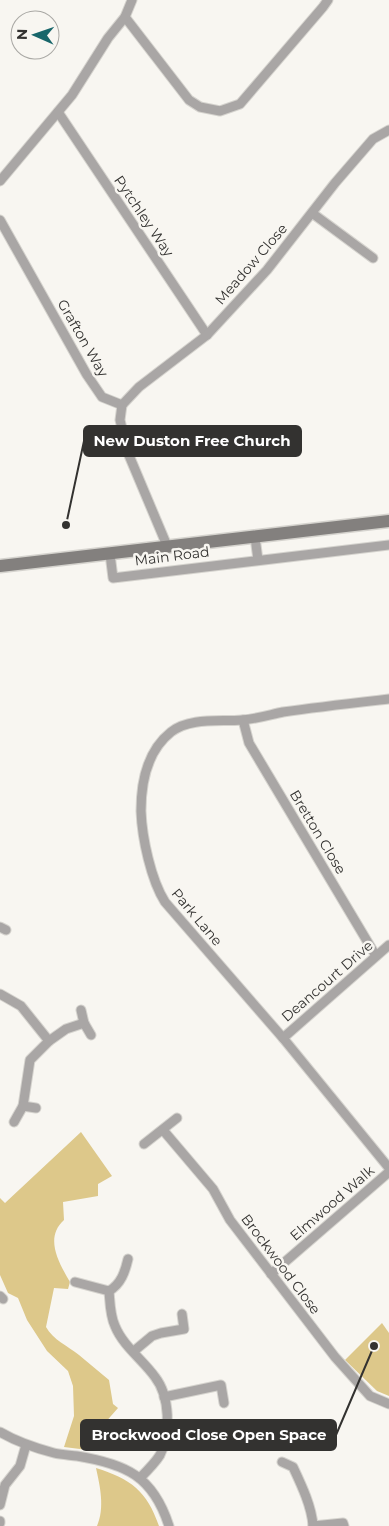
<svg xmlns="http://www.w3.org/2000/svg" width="389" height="1526" font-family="Montserrat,sans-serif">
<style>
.green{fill:#ddc88a}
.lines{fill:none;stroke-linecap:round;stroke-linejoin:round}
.street-casing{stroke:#d5d3ce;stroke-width:11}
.secondary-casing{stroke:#d5d3ce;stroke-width:15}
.street{stroke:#a9a6a5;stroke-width:9}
.secondary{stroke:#83807e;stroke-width:12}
.labels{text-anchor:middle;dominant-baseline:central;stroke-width:5;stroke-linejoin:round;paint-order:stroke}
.street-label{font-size:14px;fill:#333230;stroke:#f8f6f1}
.leader{fill:none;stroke:#333230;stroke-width:2}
.callout-dot{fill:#333230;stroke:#f8f6f1;stroke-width:2}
.callout{fill:#333230;stroke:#333230;stroke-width:2}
.callout-label{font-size:15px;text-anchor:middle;font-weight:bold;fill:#fff}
</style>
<rect width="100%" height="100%" fill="#f8f6f1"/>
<!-- green -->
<g class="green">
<path d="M 81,1132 L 112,1176 L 98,1184 L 98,1196 L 63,1202 L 64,1220 C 44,1238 59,1263 70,1282 L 68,1289 L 54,1288 L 46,1327 C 53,1340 68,1346 79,1355 C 89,1363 99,1372 109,1380 L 113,1404 L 118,1408 L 96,1433 L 88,1450 L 64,1447 L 74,1416 L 73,1386 L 68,1371 L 47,1351 L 27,1320 L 18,1298 L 8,1293 L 0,1275 L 0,1198 L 5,1203 Z"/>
<path d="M 382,1323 L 389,1333 L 389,1396 L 377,1391 L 345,1360 Z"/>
<path d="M 96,1468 C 131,1479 147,1491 159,1526 L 97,1526 C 105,1508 100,1486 96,1468 Z"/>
</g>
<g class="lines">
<defs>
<g id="street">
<path d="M 125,17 L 189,100 L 200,107 L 220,111 L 240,104 L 323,7 L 328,0"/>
<path d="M 58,112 L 207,335"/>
<path d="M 0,181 L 72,95 L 108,38 L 125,17 L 132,0"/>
<path d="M 312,213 L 373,258"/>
<path d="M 0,220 L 87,375 L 102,397 L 122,405"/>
<path d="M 122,405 L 139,387 L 207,335 L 267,270 L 335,183 L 373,139 L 389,130"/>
<path d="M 122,405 L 120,420 L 128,453 L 168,548"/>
<path d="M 255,537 L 258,560"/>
<path d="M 110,554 L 113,578 L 389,545"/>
<path d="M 389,699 C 354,703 318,707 283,712 C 269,715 256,719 242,720 C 220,722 190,717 171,732 C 147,751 141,782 141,811 C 142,838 151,880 165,902 L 283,1038 L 389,1168"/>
<path d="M 243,720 L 249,743 L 376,956"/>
<path d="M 0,927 L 6,930"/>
<path d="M 0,994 L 21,1006 L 49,1041 L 30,1060 L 23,1106 L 14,1122"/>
<path d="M 81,1010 L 84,1023 L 91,1035"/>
<path d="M 283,1038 L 389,945"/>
<path d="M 49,1041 L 66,1029 L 84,1023"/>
<path d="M 23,1106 L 36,1108"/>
<path d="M 163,1130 L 213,1189 L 230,1220 L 335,1357 L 370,1396 L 389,1404"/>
<path d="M 144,1144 L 177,1118"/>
<path d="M 271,1274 L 389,1172"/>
<path d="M 75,1282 L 109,1291 C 121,1284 125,1272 128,1259"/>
<path d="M 109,1291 C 110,1302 110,1316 115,1326 C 123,1346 143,1360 155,1377 C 170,1396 171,1434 160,1455 C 155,1463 147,1471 140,1478"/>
<path d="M 0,1296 L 3,1299"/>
<path d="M 134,1351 L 152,1336 L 161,1333 L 184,1329 L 182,1314"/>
<path d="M 164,1397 L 221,1385 L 224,1403"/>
<path d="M 0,1432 C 17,1442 35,1448 54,1453 C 62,1455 70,1455 77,1456 C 126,1464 153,1476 169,1526"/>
<path d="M 282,1462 L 293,1467 C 301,1484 312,1507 313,1526"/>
<path d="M 0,1505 L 5,1485 L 20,1466 L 26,1445"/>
<path d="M 0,1521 L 0,1523"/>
<path d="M 313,1526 L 343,1523 L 344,1526"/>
</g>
<path id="secondary" d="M 0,566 L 389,521"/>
</defs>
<!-- street casing -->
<use href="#street" class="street-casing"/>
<!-- secondary casing -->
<use href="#secondary" class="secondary-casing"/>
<!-- street -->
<use href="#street" class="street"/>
<!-- secondary -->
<use href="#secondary" class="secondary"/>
</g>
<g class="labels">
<!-- street labels -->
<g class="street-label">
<text transform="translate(144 216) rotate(56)">Pytchley Way</text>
<text transform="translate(251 264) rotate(-49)">Meadow Close</text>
<text transform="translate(83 338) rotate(60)">Grafton Way</text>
<text transform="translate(172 556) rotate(-7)">Main Road</text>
<text transform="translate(318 832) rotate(59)">Bretton Close</text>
<text transform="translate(197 917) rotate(50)">Park Lane</text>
<text transform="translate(327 981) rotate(-41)">Deancourt Drive</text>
<text transform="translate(332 1203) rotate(-41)">Elmwood Walk</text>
<text transform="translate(281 1264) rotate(53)">Brockwood Close</text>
</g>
</g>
<!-- callouts -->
<path class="leader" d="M66 525L84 441M374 1346L336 1435"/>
<g class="callout-dot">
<circle cx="66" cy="525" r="5"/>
<circle cx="374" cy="1346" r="5"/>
</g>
<g class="callout">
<rect x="84" y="426" width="217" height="30" rx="5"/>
<rect x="81" y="1420" width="255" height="30" rx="5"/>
</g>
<g class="callout-label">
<text x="192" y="446">New Duston Free Church</text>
<text x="209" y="1440">Brockwood Close Open Space</text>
</g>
<!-- north arrow -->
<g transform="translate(35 35) rotate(272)"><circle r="24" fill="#f8f6f1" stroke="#a9a8a4"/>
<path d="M0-4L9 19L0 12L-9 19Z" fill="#18666a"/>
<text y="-8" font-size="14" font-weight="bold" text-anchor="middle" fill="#333230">N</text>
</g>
</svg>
